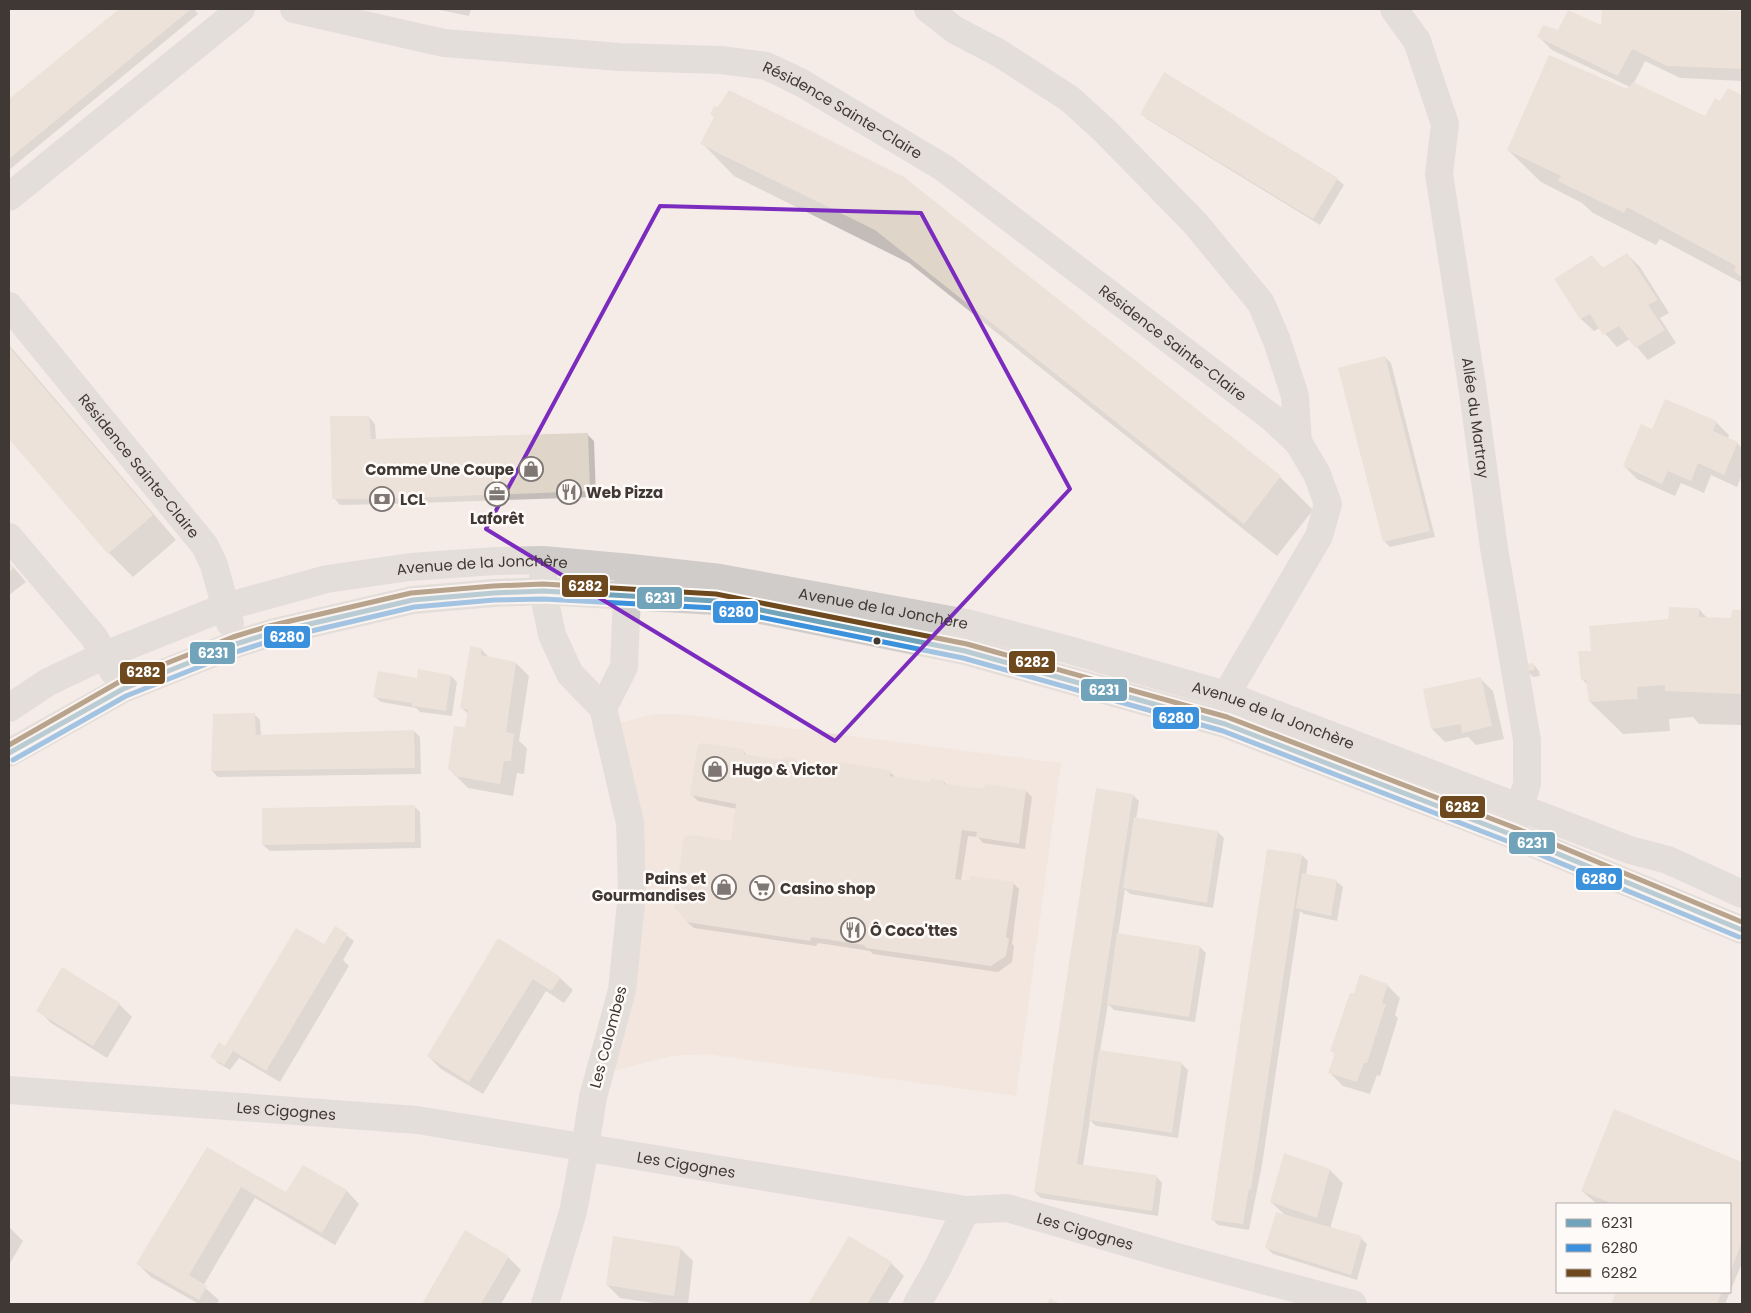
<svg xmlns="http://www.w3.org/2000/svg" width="1751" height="1313" font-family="Poppins,sans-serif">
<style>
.commercial{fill:#edded3}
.shadow{fill:#0003}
.building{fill:#dfd5c9}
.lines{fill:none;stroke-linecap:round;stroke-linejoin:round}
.minor{stroke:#cfccca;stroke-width:28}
.bus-1-casing{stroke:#fefaf8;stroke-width:9}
.bus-2-casing{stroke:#fefaf8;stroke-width:9}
.bus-3-casing{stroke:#fefaf8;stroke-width:9}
.bus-1{stroke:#71a4ba;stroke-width:5}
.bus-2{stroke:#3c91dc;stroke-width:5}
.bus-3{stroke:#6e491e;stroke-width:5}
.marked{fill:none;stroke:#7b2cbf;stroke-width:4;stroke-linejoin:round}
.bus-dot{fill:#3f3835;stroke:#fefaf8;stroke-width:2}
.labels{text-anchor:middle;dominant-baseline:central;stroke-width:5;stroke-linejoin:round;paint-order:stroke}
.street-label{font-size:15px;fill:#3f3835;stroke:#fefaf8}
.poi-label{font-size:15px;font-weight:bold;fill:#3f3835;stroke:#fefaf8;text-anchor:start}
.line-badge{stroke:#fefaf8;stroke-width:2}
.badge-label{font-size:14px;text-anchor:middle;font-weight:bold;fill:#fff}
</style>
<rect width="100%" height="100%" fill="#f6ece7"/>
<!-- commercial -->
<path class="commercial" d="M 654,714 L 681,714 L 1061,763 L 1016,1096 L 705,1054 L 671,1056 L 598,1075 L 632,893 L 608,726 Z"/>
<!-- shadow -->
<g class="shadow">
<path d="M 121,9 L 194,9 L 198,14 L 9,170 L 9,101 Z"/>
<path d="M 435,9 L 471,9 L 469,16 Z"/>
<path d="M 1606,9 L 1676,9 L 1742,13 L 1742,81 L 1680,78 L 1645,61 L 1634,83 L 1705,118 L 1721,103 L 1729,89 L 1742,97 L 1742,283 L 1660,239 L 1656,245 L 1593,213 L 1582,203 L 1541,182 L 1508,150 L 1630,87 L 1552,50 L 1539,37 L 1558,32 L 1602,29 Z"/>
<path d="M 1164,74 L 1337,179 L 1344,185 L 1320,225 L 1147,119 L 1141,113 Z"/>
<path d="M 715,118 L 904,178 L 1280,477 L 1313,510 L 1277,556 L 909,263 L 734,176 L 702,143 Z"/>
<path d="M 1627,254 L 1640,267 L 1669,313 L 1660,318 L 1676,343 L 1648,360 L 1630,339 L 1617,347 L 1600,328 L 1594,331 L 1581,319 L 1556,279 L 1592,257 L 1604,269 Z"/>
<path d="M 9,345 L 176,540 L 133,577 L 109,553 L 9,437 Z"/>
<path d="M 1385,357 L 1391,363 L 1435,537 L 1390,547 L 1384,541 Z"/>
<path d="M 1666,401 L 1716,422 L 1729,435 L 1728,439 L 1737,443 L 1742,448 L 1742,475 L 1737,487 L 1711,475 L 1704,493 L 1681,483 L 1675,496 L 1637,479 L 1624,466 L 1653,430 Z"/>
<path d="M 369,417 L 375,424 L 376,440 L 588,435 L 594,441 L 596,497 L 389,504 L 340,505 L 334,498 Z"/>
<path d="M 9,562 L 26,582 L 9,595 Z"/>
<path d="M 1699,609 L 1708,619 L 1732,619 L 1733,611 L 1742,611 L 1742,725 L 1699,724 L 1693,717 L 1669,719 L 1670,731 L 1623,734 L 1590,702 L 1588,685 L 1582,679 L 1592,652 Z"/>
<path d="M 481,649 L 490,658 L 516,663 L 529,676 L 519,741 L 527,748 L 524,774 L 517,773 L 513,796 L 468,788 L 449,769 L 466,728 L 468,714 L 462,708 Z"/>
<path d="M 1533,664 L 1539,671 L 1540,676 L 1533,677 L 1527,671 Z"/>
<path d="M 451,676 L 457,682 L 452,716 L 420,712 L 416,708 L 381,702 L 374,696 L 418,679 Z"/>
<path d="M 1480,678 L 1493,691 L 1504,739 L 1476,745 L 1468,737 L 1445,742 L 1432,729 Z"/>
<path d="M 254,714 L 260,720 L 261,736 L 414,731 L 420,737 L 421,774 L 218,777 L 212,771 Z"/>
<path d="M 742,750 L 748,756 L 783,761 L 795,760 L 798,764 L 835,770 L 890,772 L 896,778 L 929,783 L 944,782 L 947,785 L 984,791 L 1026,791 L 1032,797 L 1025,849 L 983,843 L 978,837 L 968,836 L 961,881 L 1013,883 L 1019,889 L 1012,944 L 1014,946 L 1012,962 L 998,972 L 873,954 L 870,951 L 818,943 L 816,946 L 694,928 L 687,922 L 732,843 L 737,809 L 698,801 L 692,795 Z"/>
<path d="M 1133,795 L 1139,801 L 1136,819 L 1218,832 L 1224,838 L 1213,908 L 1130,894 L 1125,889 L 1118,935 L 1200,947 L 1206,953 L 1195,1022 L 1114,1010 L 1108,1004 L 1100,1051 L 1182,1064 L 1188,1070 L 1178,1138 L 1096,1126 L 1090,1120 L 1083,1166 L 1156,1176 L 1162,1183 L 1158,1216 L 1041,1198 L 1035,1192 Z"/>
<path d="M 414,806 L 420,812 L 421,848 L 270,851 L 263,845 Z"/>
<path d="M 1302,855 L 1308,861 L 1306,875 L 1336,881 L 1343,887 L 1337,921 L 1304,914 L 1300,911 L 1262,1165 L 1249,1230 L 1218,1225 L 1212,1219 Z"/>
<path d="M 336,927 L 354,941 L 343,960 L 349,966 L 280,1082 L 239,1058 L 230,1070 L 218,1063 L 212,1057 L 230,1050 L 330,949 Z"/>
<path d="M 499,940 L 560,978 L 573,990 L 564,1003 L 546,991 L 483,1094 L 441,1069 L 428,1056 Z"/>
<path d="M 62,969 L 119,1004 L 132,1017 L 107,1058 L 51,1023 L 38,1010 Z"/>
<path d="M 1387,985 L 1400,998 L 1395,1015 L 1398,1018 L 1380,1076 L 1377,1075 L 1370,1094 L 1343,1086 L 1330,1073 L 1336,1055 L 1332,1051 Z"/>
<path d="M 1615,1111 L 1742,1163 L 1742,1263 L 1725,1304 L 1612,1304 L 1617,1292 L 1730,1292 L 1730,1204 L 1597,1204 L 1582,1191 Z"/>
<path d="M 207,1148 L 287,1194 L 303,1166 L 347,1191 L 359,1204 L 335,1245 L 255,1198 L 203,1286 L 219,1300 L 217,1304 L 199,1304 L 151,1277 L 138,1264 Z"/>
<path d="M 1285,1154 L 1330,1170 L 1343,1183 L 1330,1229 L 1361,1238 L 1367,1244 L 1357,1280 L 1273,1254 L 1267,1248 L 1285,1215 L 1271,1202 Z"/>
<path d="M 9,1227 L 23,1241 L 9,1265 Z"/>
<path d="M 465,1232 L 508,1257 L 521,1270 L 501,1304 L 423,1304 Z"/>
<path d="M 849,1238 L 891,1263 L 904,1276 L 887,1304 L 809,1304 Z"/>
<path d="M 680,1248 L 693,1261 L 688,1304 L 660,1304 L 620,1298 L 607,1285 Z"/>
</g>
<!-- building -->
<g class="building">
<path d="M 119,9 L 191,9 L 9,159 L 9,99 Z"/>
<path d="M 1602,9 L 1694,9 L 1742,11 L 1742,69 L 1667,66 L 1632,49 L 1618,76 L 1537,37 L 1543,25 L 1558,30 L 1568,10 L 1601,25 Z"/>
<path d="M 1549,55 L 1627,89 L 1633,82 L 1705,116 L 1715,98 L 1720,101 L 1728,88 L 1742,95 L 1742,277 L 1734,271 L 1736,266 L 1627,207 L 1624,213 L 1558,181 L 1561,176 L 1507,150 Z"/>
<path d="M 1164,72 L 1338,178 L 1313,219 L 1140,114 Z"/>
<path d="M 729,90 L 904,177 L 1281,476 L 1244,524 L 875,230 L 700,144 L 714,117 L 710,114 L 714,106 L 718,107 Z"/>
<path d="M 1627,253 L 1658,300 L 1648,305 L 1665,330 L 1635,348 L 1619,326 L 1603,335 L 1590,314 L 1580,319 L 1554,279 L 1592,255 L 1602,268 Z"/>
<path d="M 9,347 L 153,515 L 108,554 L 9,439 Z"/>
<path d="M 1385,356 L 1430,531 L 1383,542 L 1338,368 Z"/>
<path d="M 1665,399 L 1717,421 L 1713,431 L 1738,442 L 1724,475 L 1698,463 L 1691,481 L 1668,471 L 1662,484 L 1623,466 L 1641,424 L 1652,429 Z"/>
<path d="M 330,416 L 369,416 L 371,439 L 588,433 L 590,491 L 382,499 L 332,499 Z"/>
<path d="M 9,562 L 14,568 L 9,572 Z"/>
<path d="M 1669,607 L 1699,608 L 1699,617 L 1731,618 L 1732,610 L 1742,610 L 1742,694 L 1665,691 L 1665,685 L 1637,687 L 1638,699 L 1589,702 L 1586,680 L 1581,680 L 1578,651 L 1591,651 L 1589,626 L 1668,619 Z"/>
<path d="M 470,646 L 481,648 L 481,655 L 516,662 L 506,732 L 514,734 L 511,761 L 504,761 L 500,784 L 454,776 L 454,772 L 448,769 L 454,726 L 465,727 L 468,710 L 460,708 Z"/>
<path d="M 1533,663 L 1535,670 L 1526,671 L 1525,664 Z"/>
<path d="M 418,669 L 451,675 L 446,711 L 412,706 L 412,703 L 373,697 L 378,671 L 417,678 Z"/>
<path d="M 1481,677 L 1492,726 L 1462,733 L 1461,724 L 1431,729 L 1423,689 Z"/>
<path d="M 255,713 L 256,735 L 414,730 L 415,768 L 211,771 L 213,714 Z"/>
<path d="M 703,743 L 743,749 L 744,754 L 782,760 L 784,757 L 796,759 L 795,762 L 834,768 L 836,762 L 863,766 L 891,771 L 890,776 L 929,782 L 931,779 L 945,781 L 944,784 L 984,789 L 985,784 L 1026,790 L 1019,844 L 976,837 L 977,832 L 962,830 L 955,879 L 969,881 L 970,876 L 1014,882 L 1006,937 L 1009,939 L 1006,956 L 991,966 L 866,948 L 864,945 L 811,937 L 810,941 L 686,922 L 682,915 L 674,908 L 684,837 L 690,835 L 731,841 L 736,804 L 690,795 L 698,745 Z"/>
<path d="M 1096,788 L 1133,794 L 1077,1164 L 1157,1175 L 1152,1211 L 1034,1192 Z"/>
<path d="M 415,805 L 415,842 L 262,845 L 262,808 Z"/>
<path d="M 1134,817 L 1218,831 L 1207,903 L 1123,888 Z"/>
<path d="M 1267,849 L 1302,854 L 1251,1189 L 1249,1189 L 1243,1224 L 1211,1220 Z"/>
<path d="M 1302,873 L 1337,880 L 1331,916 L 1296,908 Z"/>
<path d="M 335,926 L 348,934 L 266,1071 L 233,1051 L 224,1065 L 210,1057 L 219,1042 L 225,1046 L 296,928 L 324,944 Z"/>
<path d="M 1117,933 L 1200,946 L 1189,1017 L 1107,1004 Z"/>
<path d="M 498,938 L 561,977 L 551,991 L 533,979 L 469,1082 L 427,1056 Z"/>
<path d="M 62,967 L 120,1003 L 93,1046 L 36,1011 Z"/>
<path d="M 1360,974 L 1388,984 L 1382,1003 L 1386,1004 L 1367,1063 L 1364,1063 L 1357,1082 L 1328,1073 L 1335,1053 L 1330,1051 L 1350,993 L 1354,993 Z"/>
<path d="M 1099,1050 L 1182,1062 L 1172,1133 L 1089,1120 Z"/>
<path d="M 1614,1109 L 1742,1162 L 1742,1242 L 1730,1273 L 1730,1204 L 1613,1204 L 1581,1191 Z"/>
<path d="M 207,1147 L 286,1192 L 303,1165 L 347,1190 L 322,1233 L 241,1187 L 189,1275 L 207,1286 L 199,1300 L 136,1264 Z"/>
<path d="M 1284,1153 L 1330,1169 L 1317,1218 L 1270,1202 Z"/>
<path d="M 1276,1212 L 1362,1236 L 1351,1275 L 1265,1248 Z"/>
<path d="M 465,1230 L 509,1256 L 481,1304 L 422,1304 Z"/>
<path d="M 613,1236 L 681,1247 L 674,1296 L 606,1285 Z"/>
<path d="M 849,1236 L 892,1262 L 867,1304 L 808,1304 Z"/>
<path d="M 1616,1292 L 1722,1292 L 1717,1304 L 1611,1304 Z"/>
<path d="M 1050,1298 L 1060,1304 L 1047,1304 Z"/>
</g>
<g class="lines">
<!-- minor -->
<g class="minor">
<path id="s1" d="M 294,9 L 444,43 L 620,57 L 721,60 L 766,66 L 800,82 L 944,168 L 1271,417 L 1298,442 L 1317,474 L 1328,504 L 1319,536 L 1226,695 L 1226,712"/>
<path d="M 928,9 L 955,30 L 999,53 L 1070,99 L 1105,131 L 1195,223 L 1261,303 L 1277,341 L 1295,396 L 1298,442"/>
<path id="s2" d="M 1394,9 L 1417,41 L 1445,124 L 1439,174 L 1473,392 L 1494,548 L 1527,740 L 1527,784 L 1514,824"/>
<path d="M 9,197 L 241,9"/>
<path id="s3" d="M 9,306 L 205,546 L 214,565 L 230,623"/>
<path d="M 9,537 L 94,637 L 113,671"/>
<path d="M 543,573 L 543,591 L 552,635 L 570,674 L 603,708 L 630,823 L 632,893 L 622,990 L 593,1097 L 585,1148 L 573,1212 L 545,1304"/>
<path id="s4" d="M 9,708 L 48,682 L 105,655 L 225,607 L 327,579 L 410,567 L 496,561 L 543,560 L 631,568 L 720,578 L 967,623 L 1069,650 L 1226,695 L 1630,850 L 1668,860 L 1742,894"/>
<path d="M 603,708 L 624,667 L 627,595 L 629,577"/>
<path d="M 9,753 L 123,689 L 236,644 L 271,633 L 413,600 L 494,593 L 543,591 L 716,601 L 965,651 L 1225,724 L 1510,834 L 1742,930"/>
<path id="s5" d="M 9,1090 L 417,1120 L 966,1210 L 1007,1208 L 1173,1256 L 1353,1304"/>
<path d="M 917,1304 L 938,1267 L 966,1210"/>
</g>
<defs>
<path id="bus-1" d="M 9,753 L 123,689 L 236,644 L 271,633 L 413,600 L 494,593 L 543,591 L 716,601 L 965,651 L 1225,724 L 1510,834 L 1742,930"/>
<path id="bus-2" d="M 13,760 L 126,696 L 239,651 L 273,640 L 414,607 L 494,600 L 543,599 L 715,608 L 963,658 L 1223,731 L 1507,841 L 1739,937"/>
<path id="bus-3" d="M 9,745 L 119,682 L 233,637 L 269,626 L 411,593 L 493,586 L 543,584 L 716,594 L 967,644 L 1227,717 L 1513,827 L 1742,922"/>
</defs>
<!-- bus-1 casing -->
<use href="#bus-1" class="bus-1-casing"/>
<!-- bus-2 casing -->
<use href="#bus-2" class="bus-2-casing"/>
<!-- bus-3 casing -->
<use href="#bus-3" class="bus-3-casing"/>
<!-- bus-1 -->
<use href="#bus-1" class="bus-1"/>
<!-- bus-2 -->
<use href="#bus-2" class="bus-2"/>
<!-- bus-3 -->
<use href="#bus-3" class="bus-3"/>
</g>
<!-- marked area -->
<path d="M0 0H1751V1313H0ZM 660,206 L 921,213 L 1070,489 L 835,741 L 486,529 Z" fill="#f6ece7" fill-opacity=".55" fill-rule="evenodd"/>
<path class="marked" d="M 660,206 L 921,213 L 1070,489 L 835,741 L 486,529 Z"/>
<!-- icons -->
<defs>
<symbol id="shop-ring" viewBox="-11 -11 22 22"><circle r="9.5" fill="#fefaf8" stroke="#7f7773" stroke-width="1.5"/><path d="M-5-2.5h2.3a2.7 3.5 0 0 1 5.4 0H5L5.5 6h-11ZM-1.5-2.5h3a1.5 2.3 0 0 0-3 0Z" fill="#7f7773"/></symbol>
<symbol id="restaurant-ring" viewBox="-11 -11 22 22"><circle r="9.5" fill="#fefaf8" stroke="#7f7773" stroke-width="1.5"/><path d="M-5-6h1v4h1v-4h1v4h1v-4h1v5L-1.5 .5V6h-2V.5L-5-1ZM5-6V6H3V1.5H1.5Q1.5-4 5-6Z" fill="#7f7773"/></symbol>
<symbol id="office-ring" viewBox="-11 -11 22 22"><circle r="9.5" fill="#fefaf8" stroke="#7f7773" stroke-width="1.5"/><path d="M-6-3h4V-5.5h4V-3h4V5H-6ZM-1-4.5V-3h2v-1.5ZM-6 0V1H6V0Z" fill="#7f7773"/></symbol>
<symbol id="bank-ring" viewBox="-11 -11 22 22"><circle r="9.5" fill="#fefaf8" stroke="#7f7773" stroke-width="1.5"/><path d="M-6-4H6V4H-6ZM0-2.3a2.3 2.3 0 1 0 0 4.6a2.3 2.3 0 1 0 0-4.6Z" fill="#7f7773"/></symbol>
<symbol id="supermarket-ring" viewBox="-11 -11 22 22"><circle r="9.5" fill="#fefaf8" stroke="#7f7773" stroke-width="1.5"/><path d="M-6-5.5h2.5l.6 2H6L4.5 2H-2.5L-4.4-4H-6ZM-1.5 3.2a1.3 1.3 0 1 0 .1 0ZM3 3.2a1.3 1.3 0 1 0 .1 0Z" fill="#7f7773"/></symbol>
</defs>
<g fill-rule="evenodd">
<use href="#shop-ring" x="517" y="455" width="28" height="28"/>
<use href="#restaurant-ring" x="555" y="478" width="28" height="28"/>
<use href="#office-ring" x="483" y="480" width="28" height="28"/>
<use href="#bank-ring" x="368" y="485" width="28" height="28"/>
<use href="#shop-ring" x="701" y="755" width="28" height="28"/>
<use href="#shop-ring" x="710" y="873" width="28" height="28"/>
<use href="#supermarket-ring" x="748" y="874" width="28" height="28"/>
<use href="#restaurant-ring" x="839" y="916" width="28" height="28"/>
</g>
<!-- markers -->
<circle class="bus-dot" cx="877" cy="641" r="4.5"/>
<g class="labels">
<!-- street labels -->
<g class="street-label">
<text stroke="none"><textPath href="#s1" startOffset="565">Résidence Sainte-Claire</textPath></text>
<text stroke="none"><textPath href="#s1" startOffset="970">Résidence Sainte-Claire</textPath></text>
<text stroke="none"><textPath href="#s2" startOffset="424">Allée du Martray</textPath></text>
<text stroke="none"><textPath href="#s3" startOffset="206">Résidence Sainte-Claire</textPath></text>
<text stroke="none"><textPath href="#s4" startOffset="501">Avenue de la Jonchère</textPath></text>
<text stroke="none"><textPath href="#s4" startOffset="906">Avenue de la Jonchère</textPath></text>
<text stroke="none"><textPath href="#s4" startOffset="1311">Avenue de la Jonchère</textPath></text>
<text transform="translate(608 1037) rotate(-75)">Les Colombes</text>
<text stroke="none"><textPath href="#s5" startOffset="278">Les Cigognes</textPath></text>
<text stroke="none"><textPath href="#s5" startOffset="682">Les Cigognes</textPath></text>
<text stroke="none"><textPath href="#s5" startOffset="1088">Les Cigognes</textPath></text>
</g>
<!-- poi labels -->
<g class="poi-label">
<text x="514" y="469" text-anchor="end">Comme Une Coupe</text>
<text x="586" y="492">Web Pizza</text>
<text x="400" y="499">LCL</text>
<text x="497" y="518" text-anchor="middle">Laforêt</text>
<text x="732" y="769">Hugo &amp; Victor</text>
<text x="706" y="878" text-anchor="end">Pains et<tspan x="706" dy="17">Gourmandises</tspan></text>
<text x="780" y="888">Casino shop</text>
<text x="870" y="930">Ô Coco'ttes</text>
</g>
</g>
<g class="line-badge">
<rect x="561" y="574" width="48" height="24" rx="5" fill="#6e491e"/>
<rect x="636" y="586" width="47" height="24" rx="5" fill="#71a4ba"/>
<rect x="712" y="600" width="47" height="24" rx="5" fill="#3c91dc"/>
<rect x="263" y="625" width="48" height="24" rx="5" fill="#3c91dc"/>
<rect x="189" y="641" width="47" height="24" rx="5" fill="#71a4ba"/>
<rect x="1008" y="650" width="48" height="24" rx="5" fill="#6e491e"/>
<rect x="119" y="661" width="47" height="24" rx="5" fill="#6e491e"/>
<rect x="1080" y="678" width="48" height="24" rx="5" fill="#71a4ba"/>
<rect x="1152" y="706" width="48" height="24" rx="5" fill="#3c91dc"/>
<rect x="1439" y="795" width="47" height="24" rx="5" fill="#6e491e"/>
<rect x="1508" y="831" width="48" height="24" rx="5" fill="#71a4ba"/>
<rect x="1575" y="867" width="48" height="24" rx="5" fill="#3c91dc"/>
</g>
<g class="badge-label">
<text x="585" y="591">6282</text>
<text x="660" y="603">6231</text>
<text x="736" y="617">6280</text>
<text x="287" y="642">6280</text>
<text x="213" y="658">6231</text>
<text x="1032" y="667">6282</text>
<text x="143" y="677">6282</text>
<text x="1104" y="695">6231</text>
<text x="1176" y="723">6280</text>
<text x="1462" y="812">6282</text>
<text x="1532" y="848">6231</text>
<text x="1599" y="884">6280</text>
</g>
<!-- border -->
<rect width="1751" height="1313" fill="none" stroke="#3f3835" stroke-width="20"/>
<!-- legend -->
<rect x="1556" y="1203" width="175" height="90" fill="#fefaf8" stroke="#b2acaa"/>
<rect x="1566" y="1219" width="25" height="8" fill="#71a4ba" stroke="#b2acaa"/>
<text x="1601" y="1228" font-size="15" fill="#3f3835">6231</text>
<rect x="1566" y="1244" width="25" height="8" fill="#3c91dc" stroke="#b2acaa"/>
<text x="1601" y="1253" font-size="15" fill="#3f3835">6280</text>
<rect x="1566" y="1269" width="25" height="8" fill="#6e491e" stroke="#b2acaa"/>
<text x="1601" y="1278" font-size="15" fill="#3f3835">6282</text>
</svg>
